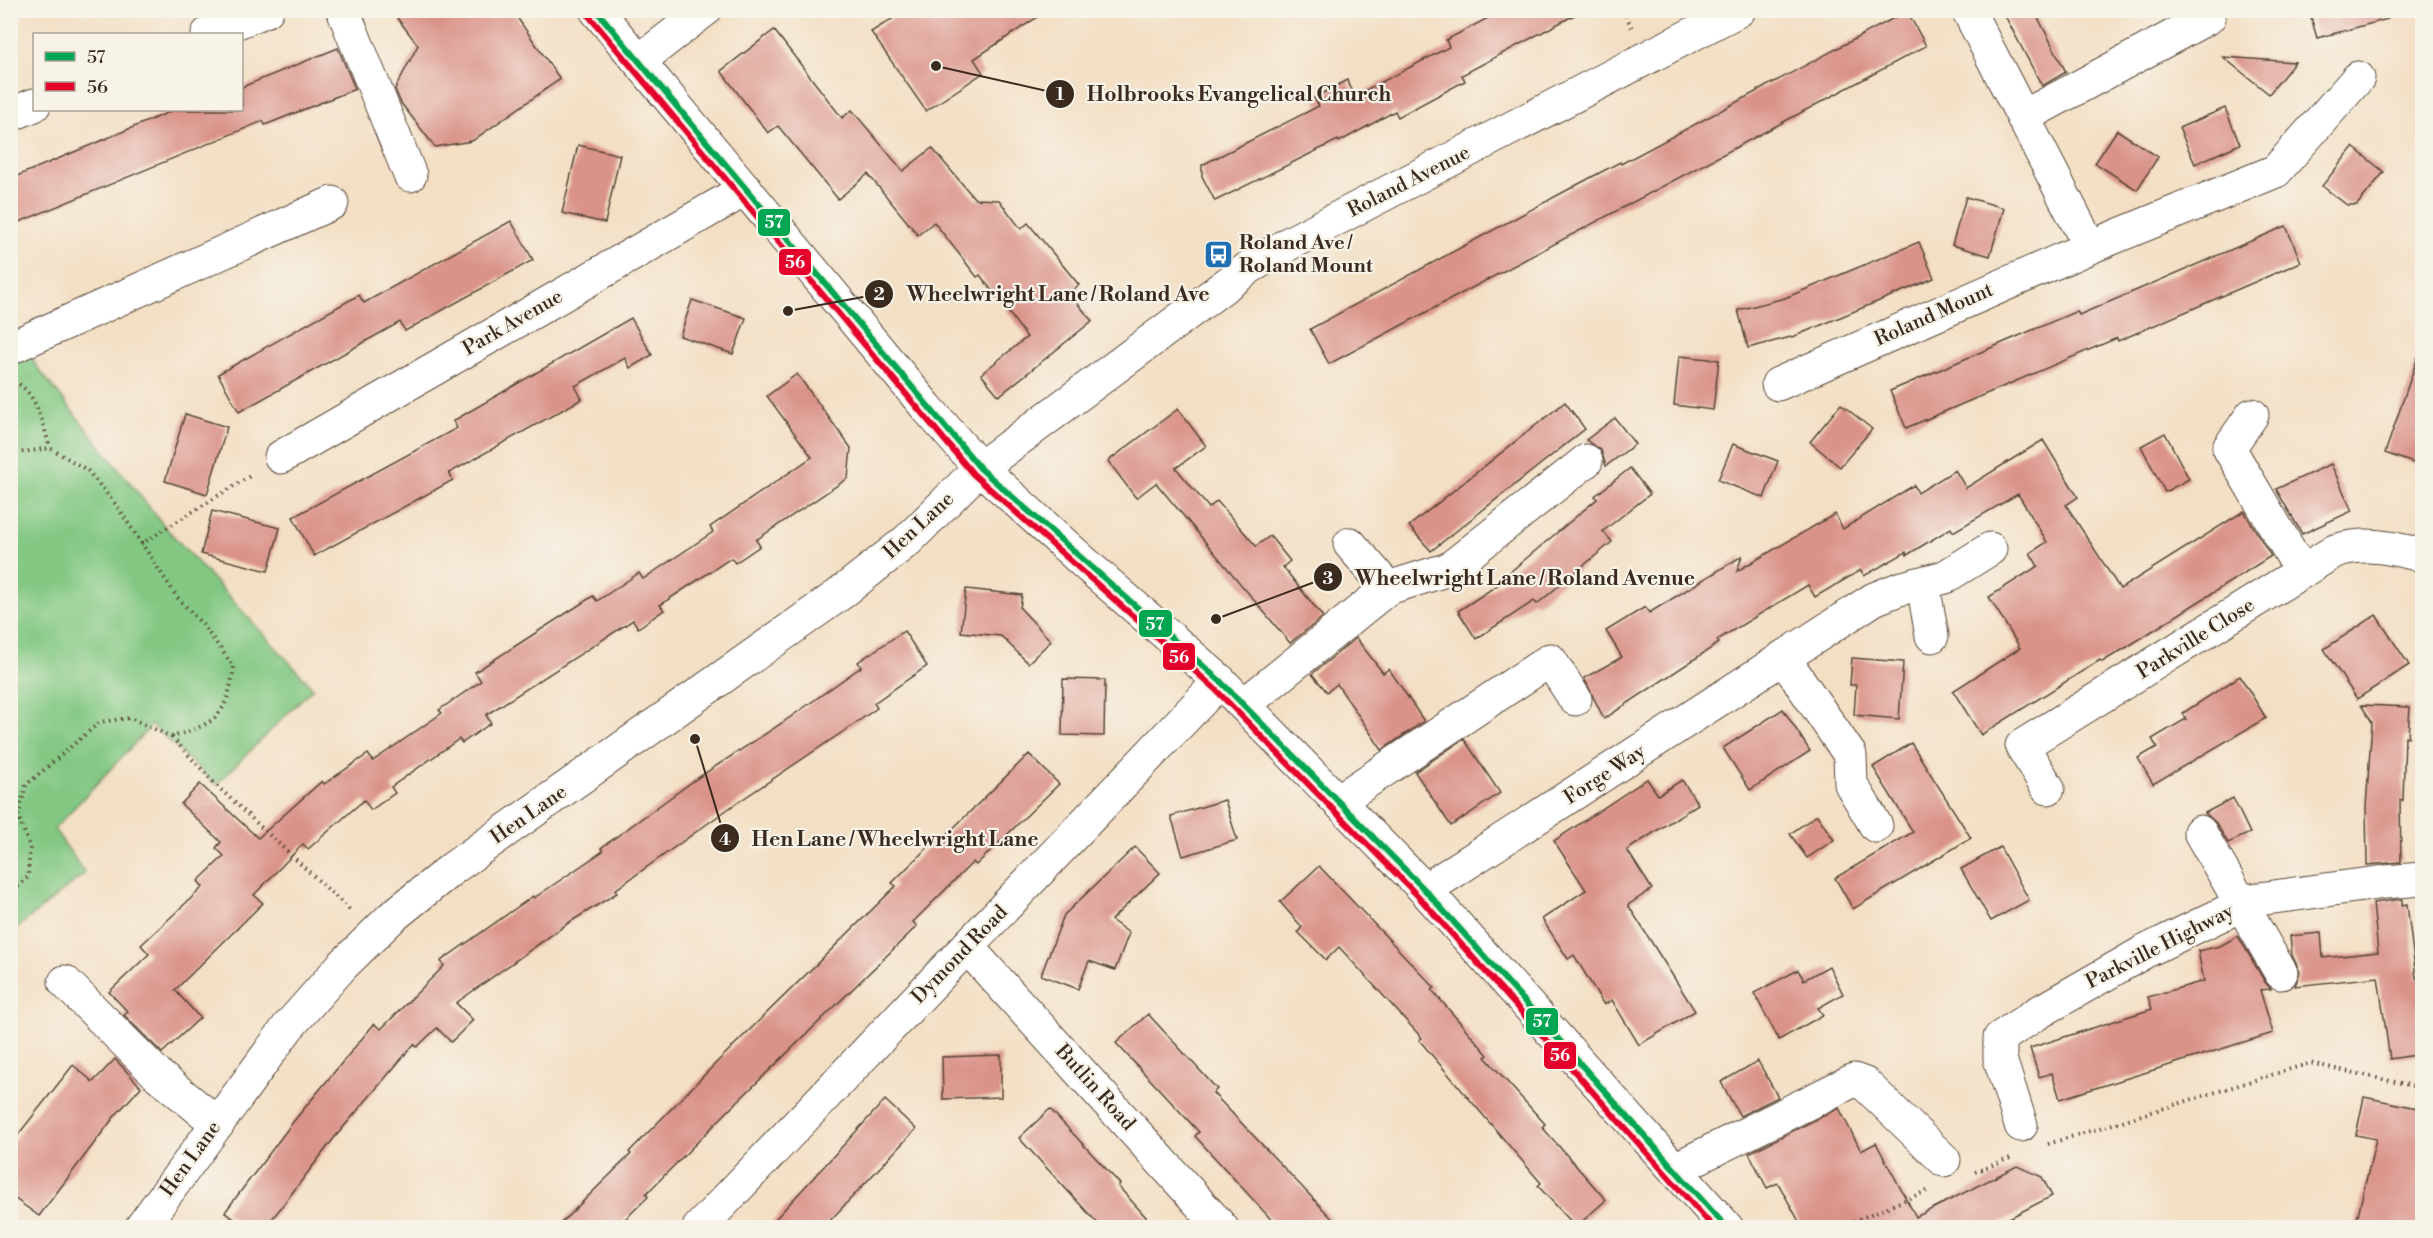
<svg xmlns="http://www.w3.org/2000/svg" width="2433" height="1238" font-family="'Libre Bodoni',serif">
<style>
.green{fill:#82c883;stroke:#5e7950;stroke-width:1.5}
.building{fill:#da9389}
.lines{fill:none;stroke-linecap:round;stroke-linejoin:round}
.minor-casing{stroke:#574537;stroke-width:35}
.path{stroke:#574537;stroke-width:4;stroke-dasharray:1.5 4.5;stroke-linecap:butt}
.minor{stroke:#fff;stroke-width:33}
.bus-1-casing{stroke:#f7f3e8;stroke-width:10}
.bus-2-casing{stroke:#f7f3e8;stroke-width:10}
.bus-1{stroke:#00a651;stroke-width:6}
.bus-2{stroke:#e4002b;stroke-width:6}
.labels{text-anchor:middle;dominant-baseline:central;stroke-width:4.5;stroke-linejoin:round;paint-order:stroke}
.street-label{font-size:20px;fill:#3b2a1e;stroke:#f7f3e8}
.poi-label{font-size:20px;font-weight:bold;fill:#3b2a1e;stroke:#f7f3e8;text-anchor:start}
.leader{fill:none;stroke:#3b2a1e;stroke-width:2}
.callout-dot{fill:#3b2a1e;stroke:#f7f3e8;stroke-width:2}
.mark-label{font-size:18px;text-anchor:middle;font-weight:bold;fill:#fff}
.callout-label{font-size:21px;text-anchor:middle;font-weight:bold;fill:#3b2a1e;stroke:#f7f3e8;stroke-width:4.5;stroke-linejoin:round;paint-order:stroke}
.line-badge{stroke:#f7f3e8;stroke-width:2}
.badge-label{font-size:16px;text-anchor:middle;font-weight:bold;fill:#fff}
</style>
<rect width="100%" height="100%" fill="#f7f3e8"/>
<filter id="ink" filterUnits="userSpaceOnUse"><feTurbulence type="fractalNoise" baseFrequency=".0167" numOctaves="2"/><feDisplacementMap in="SourceGraphic" scale="12" xChannelSelector="R" yChannelSelector="G"/><feConvolveMatrix kernelMatrix="1 2 1 2 8 2 1 2 1" color-interpolation-filters="sRGB"/></filter>
<filter id="wash" filterUnits="userSpaceOnUse"><feTurbulence type="fractalNoise" baseFrequency=".008" numOctaves="4" result="noise"/><feDisplacementMap in="SourceGraphic" scale="24" xChannelSelector="R" yChannelSelector="G"/><feGaussianBlur stdDeviation="1.35" result="paint"/><feColorMatrix in="noise" values="0 0 0 0 0 0 0 0 0 0 0 0 0 0 0 0 0 1.4 0 .05"/><feComposite in="paint" operator="in"/></filter>
<g filter="url(#wash)">
<rect width="100%" height="100%" fill="#f3dfc4"/>
<!-- green -->
<path class="green" d="M 18,336 L 37,367 L 166,528 L 313,688 L 216,785 L 152,725 L 54,829 L 85,873 L 11,933 L 10,339 Z"/>
<g id="blocks">
<!-- building -->
<g class="building">
<path d="M 391,10 L 512,10 L 560,79 L 472,141 L 435,147 L 401,103 L 395,89 L 418,45 Z"/>
<path d="M 906,10 L 1048,10 L 974,59 L 983,73 L 926,111 L 871,32 Z"/>
<path d="M 1503,10 L 1584,10 L 1462,75 L 1465,81 L 1398,117 L 1395,111 L 1339,142 L 1338,140 L 1215,201 L 1202,176 L 1202,165 L 1319,106 L 1314,98 L 1347,80 L 1355,96 L 1449,47 L 1446,40 Z"/>
<path d="M 2002,10 L 2034,10 L 2066,72 L 2042,86 Z"/>
<path d="M 2309,10 L 2387,10 L 2388,19 L 2317,38 Z"/>
<path d="M 1907,11 L 1926,46 L 1329,364 L 1310,329 L 1573,187 L 1620,162 L 1621,164 Z"/>
<path d="M 774,30 L 842,118 L 852,110 L 903,171 L 932,148 L 975,199 L 999,200 L 1021,229 L 1028,223 L 1079,285 L 1069,293 L 1092,321 L 999,396 L 981,374 L 1027,337 L 980,275 L 977,277 L 934,222 L 918,235 L 868,174 L 838,199 L 778,126 L 768,133 L 721,71 Z"/>
<path d="M 338,48 L 355,89 L 265,125 L 263,121 L 10,226 L 10,179 L 174,110 L 242,110 L 242,87 Z"/>
<path d="M 2223,57 L 2295,62 L 2269,94 Z"/>
<path d="M 2225,108 L 2240,144 L 2195,164 L 2179,128 Z"/>
<path d="M 2117,130 L 2158,157 L 2137,190 L 2095,163 Z"/>
<path d="M 578,145 L 620,155 L 605,223 L 562,213 Z"/>
<path d="M 2353,147 L 2384,172 L 2357,205 L 2347,205 L 2322,186 Z"/>
<path d="M 1966,197 L 2004,208 L 1990,256 L 1952,245 Z"/>
<path d="M 511,221 L 533,260 L 405,331 L 400,322 L 239,412 L 218,374 L 359,295 L 364,303 Z"/>
<path d="M 2286,226 L 2301,262 L 2118,341 L 2117,338 L 1906,428 L 1890,391 L 2077,311 L 2079,315 Z"/>
<path d="M 1919,242 L 1934,278 L 1795,336 L 1748,348 L 1738,310 L 1785,298 Z"/>
<path d="M 692,300 L 746,318 L 733,354 L 680,336 Z"/>
<path d="M 631,318 L 652,355 L 630,368 L 625,358 L 575,386 L 582,399 L 449,473 L 453,480 L 314,556 L 293,517 L 457,428 L 453,421 Z"/>
<path d="M 1679,356 L 1719,360 L 1713,410 L 1674,405 Z"/>
<path d="M 2418,357 L 2422,358 L 2422,466 L 2385,453 Z"/>
<path d="M 797,374 L 851,448 L 848,478 L 756,540 L 760,546 L 735,563 L 731,558 L 660,605 L 664,610 L 638,628 L 633,620 L 486,715 L 491,723 L 462,743 L 459,739 L 391,787 L 395,793 L 371,810 L 364,800 L 308,849 L 303,844 L 254,895 L 263,903 L 175,990 L 200,1018 L 162,1053 L 124,1015 L 128,1012 L 109,992 L 149,954 L 141,945 L 203,887 L 198,881 L 224,856 L 216,848 L 221,842 L 181,804 L 200,784 L 258,838 L 322,781 L 324,784 L 368,754 L 373,761 L 442,713 L 439,710 L 481,681 L 475,672 L 593,596 L 597,601 L 639,573 L 643,579 L 713,532 L 710,527 L 812,457 L 767,396 Z"/>
<path d="M 1565,402 L 1585,429 L 1431,551 L 1409,526 Z"/>
<path d="M 1841,404 L 1872,429 L 1840,467 L 1810,442 Z"/>
<path d="M 1178,409 L 1206,446 L 1176,468 L 1209,508 L 1217,501 L 1256,546 L 1270,536 L 1290,561 L 1283,567 L 1323,617 L 1290,643 L 1156,483 L 1136,498 L 1108,461 Z"/>
<path d="M 185,414 L 227,427 L 207,494 L 165,481 Z"/>
<path d="M 1615,418 L 1635,444 L 1606,466 L 1601,450 L 1586,440 Z"/>
<path d="M 2165,433 L 2189,479 L 2165,492 L 2141,446 Z"/>
<path d="M 2043,440 L 2078,497 L 2066,505 L 2120,589 L 2244,511 L 2271,556 L 2127,647 L 2102,662 L 2100,660 L 1981,735 L 1953,691 L 2020,648 L 1989,597 L 2038,566 L 2030,553 L 2047,542 L 2018,494 L 1953,532 L 1951,528 L 1907,555 L 1906,552 L 1864,576 L 1861,570 L 1815,597 L 1808,585 L 1717,640 L 1719,643 L 1604,719 L 1584,678 L 1622,657 L 1606,631 L 1645,607 L 1649,613 L 1742,556 L 1737,571 L 1835,514 L 1843,529 L 1914,485 L 1918,493 L 1955,470 L 1966,488 Z"/>
<path d="M 1733,444 L 1778,461 L 1764,498 L 1718,480 Z"/>
<path d="M 2331,464 L 2352,511 L 2302,534 L 2276,489 Z"/>
<path d="M 1630,468 L 1650,494 L 1603,531 L 1612,542 L 1537,604 L 1534,601 L 1476,639 L 1458,611 L 1513,575 L 1510,572 L 1597,499 L 1595,496 Z"/>
<path d="M 212,511 L 280,528 L 268,571 L 201,554 Z"/>
<path d="M 966,589 L 1022,595 L 1020,608 L 1051,641 L 1028,663 L 1001,636 L 961,632 Z"/>
<path d="M 2376,615 L 2409,665 L 2357,699 L 2324,649 Z"/>
<path d="M 904,631 L 927,666 L 874,703 L 877,708 L 850,727 L 728,809 L 615,890 L 617,893 L 570,922 L 456,1003 L 473,1020 L 451,1042 L 437,1028 L 417,1047 L 414,1044 L 335,1137 L 266,1227 L 245,1227 L 225,1212 L 293,1122 L 374,1024 L 381,1029 L 444,966 L 441,961 L 533,896 L 534,898 L 603,851 L 601,848 L 696,779 L 782,723 L 861,667 L 858,662 Z"/>
<path d="M 1356,638 L 1383,673 L 1389,669 L 1424,721 L 1382,750 L 1337,684 L 1327,692 L 1312,674 Z"/>
<path d="M 1852,658 L 1903,662 L 1899,719 L 1854,715 L 1856,685 L 1850,685 Z"/>
<path d="M 2240,676 L 2266,718 L 2153,784 L 2138,758 L 2157,747 L 2152,739 L 2186,719 L 2183,713 Z"/>
<path d="M 1063,679 L 1105,680 L 1104,736 L 1062,735 Z"/>
<path d="M 2361,705 L 2410,707 L 2408,737 L 2405,736 L 2403,801 L 2400,800 L 2401,862 L 2367,865 L 2366,807 L 2372,722 Z"/>
<path d="M 1783,709 L 1810,751 L 1750,790 L 1723,748 Z"/>
<path d="M 1464,739 L 1500,793 L 1451,826 L 1415,772 Z"/>
<path d="M 1911,743 L 1971,838 L 1853,909 L 1835,878 L 1913,832 L 1873,767 Z"/>
<path d="M 1029,754 L 1059,784 L 976,865 L 973,862 L 913,922 L 917,926 L 737,1102 L 646,1194 L 648,1197 L 617,1227 L 557,1227 L 631,1154 L 629,1152 L 717,1062 L 896,886 L 892,883 L 932,843 L 935,846 Z"/>
<path d="M 1647,779 L 1658,795 L 1682,780 L 1698,804 L 1627,850 L 1652,889 L 1628,905 L 1695,1011 L 1639,1045 L 1612,1000 L 1604,1005 L 1574,955 L 1568,959 L 1542,919 L 1586,890 L 1554,841 Z"/>
<path d="M 2233,798 L 2250,833 L 2228,843 L 2216,823 L 2205,813 Z"/>
<path d="M 1225,800 L 1237,840 L 1183,856 L 1171,816 Z"/>
<path d="M 1817,815 L 1834,840 L 1807,858 L 1790,834 Z"/>
<path d="M 1135,847 L 1160,873 L 1111,920 L 1129,933 L 1115,970 L 1089,961 L 1078,989 L 1041,975 L 1064,915 Z"/>
<path d="M 2000,847 L 2029,900 L 1991,921 L 1961,869 Z"/>
<path d="M 1319,866 L 1435,988 L 1432,990 L 1488,1055 L 1485,1057 L 1545,1124 L 1542,1127 L 1606,1200 L 1576,1227 L 1538,1186 L 1541,1183 L 1419,1040 L 1422,1038 L 1339,947 L 1326,960 L 1298,932 L 1302,927 L 1280,902 Z"/>
<path d="M 2402,899 L 2402,905 L 2407,904 L 2416,978 L 2422,977 L 2422,1054 L 2390,1059 L 2378,977 L 2295,986 L 2300,972 L 2292,955 L 2290,936 L 2321,933 L 2323,958 L 2378,952 L 2373,903 Z"/>
<path d="M 2238,936 L 2265,982 L 2271,989 L 2260,990 L 2273,1033 L 2060,1099 L 2052,1073 L 2039,1077 L 2030,1048 L 2152,1009 L 2148,997 L 2204,981 L 2198,951 L 2220,946 Z"/>
<path d="M 1829,966 L 1843,994 L 1818,1008 L 1823,1015 L 1779,1040 L 1754,993 L 1798,970 L 1804,980 Z"/>
<path d="M 1148,1014 L 1217,1089 L 1213,1093 L 1340,1227 L 1278,1227 L 1195,1136 L 1199,1132 L 1116,1043 Z"/>
<path d="M 1001,1055 L 1001,1097 L 943,1099 L 942,1057 Z"/>
<path d="M 115,1059 L 141,1087 L 114,1117 L 39,1216 L 10,1195 L 10,1145 L 73,1065 L 93,1082 Z"/>
<path d="M 1758,1061 L 1778,1097 L 1740,1116 L 1721,1082 Z"/>
<path d="M 2364,1097 L 2422,1109 L 2422,1211 L 2418,1227 L 2355,1227 L 2376,1139 L 2356,1135 Z"/>
<path d="M 885,1100 L 916,1129 L 824,1227 L 768,1227 Z"/>
<path d="M 1839,1108 L 1861,1151 L 1876,1143 L 1916,1217 L 2017,1166 L 2042,1177 L 2052,1196 L 1992,1227 L 1802,1227 L 1778,1183 L 1767,1188 L 1749,1153 Z"/>
<path d="M 1050,1109 L 1120,1184 L 1118,1186 L 1155,1227 L 1101,1227 L 1019,1138 Z"/>
</g>
</g>
</g>
<g filter="url(#ink)">
<use href="#blocks" fill-opacity="0" stroke="#574537" stroke-width="1.5"/>
<g class="lines">
<defs>
<g id="minor">
<path d="M 343,10 L 410,175"/>
<path d="M 596,10 L 928,409 L 980,468 L 1088,566 L 1220,681 L 1425,890 L 1727,1228"/>
<path d="M 1968,10 L 2090,247"/>
<path d="M 208,34 L 267,10"/>
<path d="M 639,61 L 705,10"/>
<path d="M 10,115 L 34,105"/>
<path d="M 2023,117 L 2209,17"/>
<path d="M 10,348 L 332,203"/>
<path d="M 1778,384 L 2090,247 L 2276,171 L 2358,78"/>
<path d="M 2252,415 L 2229,448 L 2302,572"/>
<path d="M 281,457 L 746,189"/>
<path d="M 1350,544 L 1388,588"/>
<path d="M 1923,584 L 1932,636"/>
<path d="M 1783,657 L 1850,755 L 1851,784 L 1876,826"/>
<path d="M 1244,705 L 1388,588 L 1449,569 L 1586,461"/>
<path d="M 2048,788 L 2022,746 L 2335,551 C 2366,541 2392,548 2422,555"/>
<path d="M 1338,801 L 1550,660 L 1575,699"/>
<path d="M 2200,832 L 2281,973"/>
<path d="M 1425,890 L 1874,599 L 1899,589 L 1945,577 L 1990,549"/>
<path d="M 968,948 L 1222,1228"/>
<path d="M 65,982 L 158,1075 L 218,1124"/>
<path d="M 2021,1125 L 2000,1059 L 2000,1038 L 2036,1014 L 2144,952 L 2251,900 L 2385,882 L 2422,879"/>
<path d="M 1675,1169 L 1854,1080 L 1865,1084 L 1944,1160"/>
<path d="M 141,1228 L 288,1027 L 342,966 L 392,917 L 453,868 L 840,594 L 908,540 L 980,468 L 1250,267 L 1290,243 L 1739,10"/>
<path d="M 699,1228 L 1220,681"/>
</g>
</defs>
<!-- minor casing -->
<use href="#minor" class="minor-casing"/>
<!-- path -->
<g class="path">
<path d="M 1623,10 L 1632,28"/>
<path d="M 14,381 C 37,393 43,424 50,448"/>
<path d="M 10,454 L 50,448 L 87,470 L 117,506 L 177,597 L 202,624 L 234,667 C 226,717 218,722 172,737 L 130,718 L 100,722 L 26,785 L 18,816 L 30,847 L 28,877 L 10,894"/>
<path d="M 141,544 L 253,474"/>
<path d="M 172,737 L 216,785 L 352,912"/>
<path d="M 2048,1144 L 2310,1063 L 2422,1088"/>
<path d="M 1975,1172 L 2013,1157"/>
<path d="M 1837,1228 L 1929,1190"/>
</g>
<!-- minor -->
<use href="#minor" class="minor"/>
<defs>
<path id="bus-1" d="M 596,10 L 980,468 L 1220,681 L 1425,890 L 1727,1228"/>
<path id="bus-2" d="M 589,16 L 973,474 L 1214,688 L 1418,896 L 1714,1228"/>
</defs>
<!-- bus-1 casing -->
<use href="#bus-1" class="bus-1-casing"/>
<!-- bus-2 casing -->
<use href="#bus-2" class="bus-2-casing"/>
<!-- bus-1 -->
<use href="#bus-1" class="bus-1"/>
<!-- bus-2 -->
<use href="#bus-2" class="bus-2"/>
</g>
</g>
<!-- icons -->
<defs>
<symbol id="bus-square" viewBox="-11 -11 22 22"><rect x="-9" y="-9" width="18" height="18" rx="4" fill="#1f6fb2" stroke="#f7f3e8"/><path d="M-5-6H5V4H4V6H2V4H-2V6H-4V4H-5ZM-3.5-4V0h7V-4ZM-3.5 1.2v1.5H-2V1.2ZM2 1.2v1.5H3.5V1.2Z" fill="#fff"/></symbol>
</defs>
<g fill-rule="evenodd">
<use href="#bus-square" x="1202" y="238" width="33" height="33"/>
</g>
<g class="labels">
<!-- street labels -->
<g class="street-label">
<text transform="translate(1409 182) rotate(-27)">Roland Avenue</text>
<text transform="translate(1934 315) rotate(-24)">Roland Mount</text>
<text transform="translate(513 323) rotate(-30)">Park Avenue</text>
<text transform="translate(919 526) rotate(-43)">Hen Lane</text>
<text transform="translate(2196 639) rotate(-32)">Parkville Close</text>
<text transform="translate(1605 775) rotate(-33)">Forge Way</text>
<text transform="translate(529 815) rotate(-35)">Hen Lane</text>
<text transform="translate(2160 947) rotate(-27)">Parkville Highway</text>
<text transform="translate(960 955) rotate(-46)">Dymond Road</text>
<text transform="translate(1095 1088) rotate(48)">Butlin Road</text>
<text transform="translate(191 1159) rotate(-54)">Hen Lane</text>
</g>
<!-- poi labels -->
<g class="poi-label">
<text x="1239" y="243">Roland Ave /<tspan x="1239" dy="23">Roland Mount</tspan></text>
</g>
</g>
<!-- callouts -->
<path class="leader" d="M936 66L1060 94M788 311L879 294M1216 619L1328 577M695 739L725 838"/>
<g class="callout-dot">
<circle cx="936" cy="66" r="6"/>
<circle cx="788" cy="311" r="6"/>
<circle cx="1216" cy="619" r="6"/>
<circle cx="695" cy="739" r="6"/>
<circle cx="1060" cy="94" r="15"/>
<circle cx="879" cy="294" r="15"/>
<circle cx="1328" cy="577" r="15"/>
<circle cx="725" cy="838" r="15"/>
</g>
<g class="mark-label">
<text x="1060" y="100">1</text>
<text x="879" y="300">2</text>
<text x="1328" y="584">3</text>
<text x="725" y="845">4</text>
</g>
<g class="callout-label">
<text x="1239" y="101">Holbrooks Evangelical Church</text>
<text x="1058" y="301">Wheelwright Lane / Roland Ave</text>
<text x="1525" y="585">Wheelwright Lane / Roland Avenue</text>
<text x="895" y="846">Hen Lane / Wheelwright Lane</text>
</g>
<g class="line-badge">
<rect x="757" y="208" width="34" height="29" rx="6" fill="#00a651"/>
<rect x="778" y="248" width="34" height="28" rx="6" fill="#e4002b"/>
<rect x="1138" y="609" width="35" height="29" rx="6" fill="#00a651"/>
<rect x="1162" y="642" width="34" height="29" rx="6" fill="#e4002b"/>
<rect x="1525" y="1007" width="34" height="29" rx="6" fill="#00a651"/>
<rect x="1543" y="1041" width="34" height="29" rx="6" fill="#e4002b"/>
</g>
<g class="badge-label">
<text x="774" y="228">57</text>
<text x="795" y="268">56</text>
<text x="1155" y="630">57</text>
<text x="1179" y="663">56</text>
<text x="1542" y="1027">57</text>
<text x="1560" y="1061">56</text>
</g>
<!-- margin -->
<rect width="2433" height="1238" fill="none" stroke="#f7f3e8" stroke-width="36"/>
<!-- legend -->
<rect x="33" y="33" width="210" height="78" fill="#f7f3e8" stroke="#aca397" stroke-width="1.5"/>
<rect x="45" y="52" width="30" height="9" fill="#00a651" stroke="#aca397" stroke-width="1.5"/>
<text x="87" y="63" font-size="18" fill="#3b2a1e">57</text>
<rect x="45" y="82" width="30" height="9" fill="#e4002b" stroke="#aca397" stroke-width="1.5"/>
<text x="87" y="93" font-size="18" fill="#3b2a1e">56</text>
</svg>
